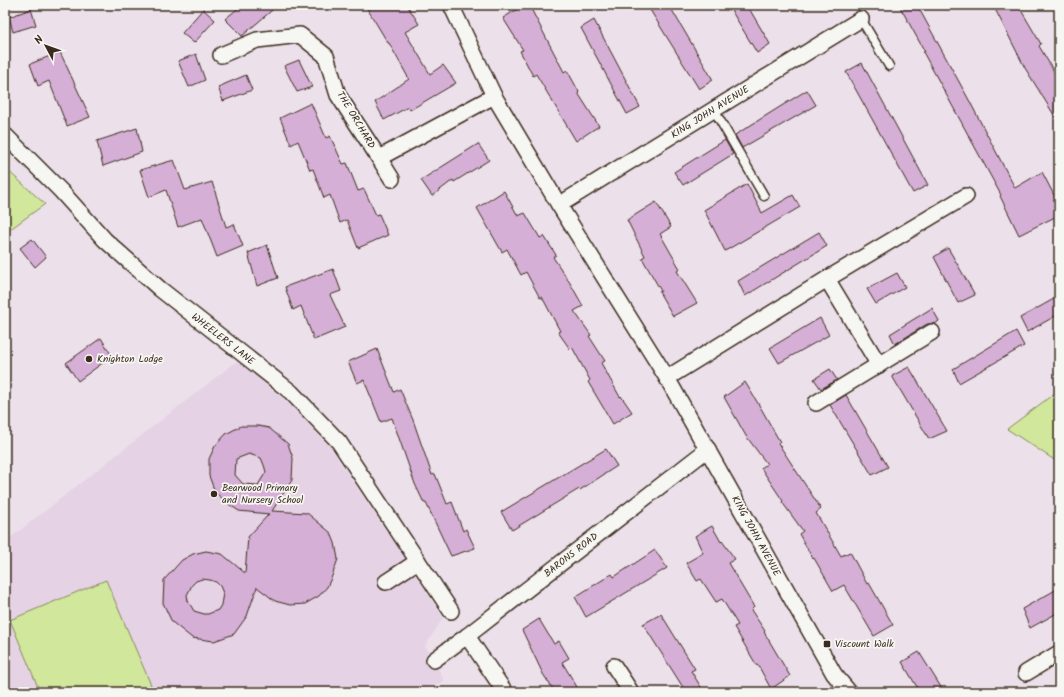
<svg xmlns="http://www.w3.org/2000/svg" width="1064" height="697" font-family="Kalam,sans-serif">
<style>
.built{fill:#e5d2e4}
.green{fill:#d0e79c;stroke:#86885d}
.building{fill:#d6afd7;stroke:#3b2a1e;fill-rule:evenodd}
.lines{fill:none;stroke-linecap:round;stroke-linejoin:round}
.service-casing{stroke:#3b2a1e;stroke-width:11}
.minor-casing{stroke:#3b2a1e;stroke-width:18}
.service{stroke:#f6f6f2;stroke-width:8}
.minor{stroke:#f6f6f2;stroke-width:15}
.poi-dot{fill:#3b2a1e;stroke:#f6f6f2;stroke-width:1.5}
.labels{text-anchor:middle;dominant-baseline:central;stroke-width:3.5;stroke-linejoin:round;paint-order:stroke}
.street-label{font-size:10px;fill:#3b2a1e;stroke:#f6f6f2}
.poi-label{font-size:10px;fill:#3b2a1e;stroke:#f6f6f2;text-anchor:start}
</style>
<rect width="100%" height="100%" fill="#ece1ea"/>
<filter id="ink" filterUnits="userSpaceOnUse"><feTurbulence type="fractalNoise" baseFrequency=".025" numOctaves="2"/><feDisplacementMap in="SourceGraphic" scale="8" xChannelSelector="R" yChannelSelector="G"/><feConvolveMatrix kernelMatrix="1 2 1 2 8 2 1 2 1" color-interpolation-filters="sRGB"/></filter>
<g filter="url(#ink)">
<!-- built -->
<path class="built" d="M 237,361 L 285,400 L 329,446 L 410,566 L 443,618 L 425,646 L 434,660 L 444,681 L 419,692 L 13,692 L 5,674 L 5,542 Z"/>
<!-- green -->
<g class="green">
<path d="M 5,168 L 45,204 L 5,233 Z"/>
<path d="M 1059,390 L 1059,463 L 1007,429 Z"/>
<path d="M 106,580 L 154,692 L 40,692 L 10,620 Z"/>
</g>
<!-- building -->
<g class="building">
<path d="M 242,5 L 278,5 L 242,36 L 225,19 Z"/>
<path d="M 365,5 L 407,5 L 419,24 L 405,32 L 430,74 L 443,65 L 456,83 L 410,110 L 408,107 L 384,120 L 375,102 L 409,79 L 389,43 L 388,43 Z"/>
<path d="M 524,5 L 529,5 L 564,72 L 567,70 L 579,92 L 578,93 L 599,126 L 576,141 L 536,74 L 533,76 L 520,51 L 523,50 L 503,18 Z"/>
<path d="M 647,5 L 669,5 L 713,80 L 699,89 Z"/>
<path d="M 728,5 L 747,5 L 770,44 L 757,53 Z"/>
<path d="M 899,5 L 917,5 L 969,100 L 1015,188 L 1042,172 L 1055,197 L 1059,208 L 1059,215 L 1019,235 L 1000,196 L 1001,195 L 923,52 L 925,52 Z"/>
<path d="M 993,5 L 1018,5 L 1041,44 L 1039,46 L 1059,80 L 1059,123 L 1025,68 Z"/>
<path d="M 31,9 L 36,25 L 13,32 L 9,17 Z"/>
<path d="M 203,9 L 215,20 L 194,43 L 182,33 Z"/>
<path d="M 594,20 L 640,107 L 627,114 L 581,28 Z"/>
<path d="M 60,52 L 90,117 L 67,126 L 49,81 L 38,86 L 30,64 Z"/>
<path d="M 196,54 L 205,80 L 189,87 L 178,61 Z"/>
<path d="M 299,60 L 312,87 L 297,92 L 284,66 Z"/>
<path d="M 862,63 L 928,185 L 913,193 L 846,72 Z"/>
<path d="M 246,75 L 252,90 L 223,101 L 218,87 Z"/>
<path d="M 807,90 L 816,105 L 742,148 L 735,135 Z"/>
<path d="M 311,103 L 326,138 L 330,136 L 343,164 L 347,163 L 358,191 L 364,189 L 376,215 L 379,214 L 388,235 L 358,248 L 347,220 L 340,223 L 330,195 L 324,198 L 313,169 L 310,170 L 298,141 L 291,145 L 280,118 Z"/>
<path d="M 137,128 L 142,152 L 103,166 L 97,141 Z"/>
<path d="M 725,140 L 733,154 L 683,185 L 674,172 Z"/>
<path d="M 478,144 L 489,160 L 454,182 L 453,180 L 432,196 L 421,180 Z"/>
<path d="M 174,160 L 185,190 L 212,182 L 226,227 L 234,224 L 243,246 L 217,257 L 202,218 L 178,227 L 166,190 L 149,197 L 140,170 Z"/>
<path d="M 747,184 L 762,213 L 793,195 L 800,207 L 725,251 L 704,210 Z"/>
<path d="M 504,191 L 518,216 L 525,213 L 540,238 L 544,236 L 556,255 L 553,257 L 570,283 L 583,306 L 574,311 L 591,335 L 589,336 L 605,361 L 601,363 L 620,397 L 621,396 L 632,412 L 613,424 L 588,382 L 590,380 L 572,347 L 570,349 L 558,332 L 560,331 L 542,297 L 540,298 L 526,272 L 521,275 L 507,249 L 502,252 L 477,208 Z"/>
<path d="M 656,202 L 671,227 L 660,234 L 680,269 L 677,271 L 697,303 L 673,316 L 659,292 L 661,291 L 642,258 L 645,256 L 627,220 Z"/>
<path d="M 819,232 L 827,246 L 745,296 L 738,281 Z"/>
<path d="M 32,239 L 46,257 L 35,267 L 20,248 Z"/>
<path d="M 267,245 L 278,278 L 257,286 L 248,253 Z"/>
<path d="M 948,248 L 975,295 L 958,303 L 934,257 Z"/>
<path d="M 333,269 L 341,291 L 330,295 L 345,327 L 314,340 L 301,306 L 293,310 L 285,287 Z"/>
<path d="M 897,273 L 905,287 L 876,304 L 867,289 Z"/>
<path d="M 1059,296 L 1059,314 L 1027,332 L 1020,318 Z"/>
<path d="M 932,308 L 939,321 L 935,324 L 927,324 L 895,344 L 890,334 Z"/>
<path d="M 820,318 L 829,335 L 779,363 L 770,348 Z"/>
<path d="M 1016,331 L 1024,346 L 959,383 L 953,369 Z"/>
<path d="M 101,338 L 112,356 L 78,381 L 66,363 Z"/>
<path d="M 377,349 L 394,392 L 400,389 L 413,420 L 432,475 L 435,474 L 447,504 L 452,502 L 463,531 L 466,529 L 475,548 L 451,556 L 426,503 L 424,503 L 415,484 L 392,418 L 381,422 L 364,380 L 357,383 L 348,362 Z"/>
<path d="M 909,367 L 947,431 L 929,439 L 892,376 Z"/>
<path d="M 830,369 L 837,380 L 821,389 L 814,379 Z"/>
<path d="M 745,382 L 762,410 L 780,442 L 778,443 L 821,509 L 816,513 L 841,556 L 850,552 L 867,584 L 869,583 L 893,625 L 874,636 L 844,585 L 833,591 L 814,558 L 813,559 L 799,534 L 803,531 L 782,502 L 783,501 L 761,468 L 767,464 L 746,436 L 724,397 Z"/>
<path d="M 846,395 L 888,467 L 872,475 L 830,405 Z"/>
<path d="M 241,426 L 258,426 L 269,428 L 288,444 L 293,458 L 292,480 L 272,511 L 307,513 L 331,533 L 335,543 L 338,559 L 332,576 L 327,587 L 319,596 L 305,604 L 290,605 L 275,601 L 257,587 L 247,616 L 234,634 L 214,641 L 192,638 L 172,622 L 163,603 L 164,580 L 182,560 L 193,554 L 206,551 L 222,554 L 245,573 L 248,537 L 269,514 L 239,511 L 227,503 L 215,492 L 209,476 L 209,459 L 215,446 L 226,434 ZM 249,454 L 261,458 L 264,465 L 266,472 L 258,485 L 243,484 L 235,475 L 236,459 ZM 202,579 L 210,580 L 216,582 L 220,586 L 223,593 L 221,605 L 218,610 L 208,614 L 204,614 L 194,611 L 188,601 L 187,595 L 192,585 L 196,581 Z"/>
<path d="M 606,449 L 617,466 L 580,490 L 579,489 L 512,530 L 501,512 Z"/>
<path d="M 712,526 L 721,542 L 722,541 L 735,559 L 728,563 L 754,607 L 751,610 L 765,631 L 764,632 L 790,676 L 771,689 L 758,665 L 757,666 L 734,627 L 738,625 L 722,599 L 716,602 L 701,579 L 697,581 L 686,563 L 703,553 L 695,536 Z"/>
<path d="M 655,550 L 667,568 L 586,617 L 575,597 L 612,574 L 614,577 Z"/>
<path d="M 1059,588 L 1059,612 L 1030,628 L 1022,609 Z"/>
<path d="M 661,614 L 695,669 L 691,671 L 704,692 L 686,692 L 643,624 Z"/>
<path d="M 539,619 L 554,644 L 559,641 L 569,658 L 562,662 L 580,692 L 555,692 L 543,674 L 522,630 Z"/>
<path d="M 919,652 L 944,692 L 920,692 L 902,662 Z"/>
</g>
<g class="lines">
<defs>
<g id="service">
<path d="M 861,19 L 889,66"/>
<path d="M 714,110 L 764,196"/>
</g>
<g id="minor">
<path d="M 451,5 L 494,96 L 559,205 L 667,378 L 834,674 L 849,692"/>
<path d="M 221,55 L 257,40 L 300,35 L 326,56 L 338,95 L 379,158 L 494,96"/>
<path d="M 5,135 L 61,191 L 105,240 L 160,289 L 291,392 L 339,442 L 451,611"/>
<path d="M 379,158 L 392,179"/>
<path d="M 559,205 L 861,19"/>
<path d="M 827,279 L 879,365"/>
<path d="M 667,378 L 827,279 L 966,196"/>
<path d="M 816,403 L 932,332"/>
<path d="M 386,582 L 418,561"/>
<path d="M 467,636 L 505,692"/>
<path d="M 434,660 L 467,636 L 708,449"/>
<path d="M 614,666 L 631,692"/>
<path d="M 1026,673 L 1059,653"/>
</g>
</defs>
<!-- service casing -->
<use href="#service" class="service-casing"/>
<!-- minor casing -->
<use href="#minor" class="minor-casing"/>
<!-- service -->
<use href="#service" class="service"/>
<!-- minor -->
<use href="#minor" class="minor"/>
</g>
</g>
<!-- markers -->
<g class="poi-dot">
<circle cx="89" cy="359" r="4"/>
<circle cx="214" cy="494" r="4"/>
<rect x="823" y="640" width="8" height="8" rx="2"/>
</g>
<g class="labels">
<!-- street labels -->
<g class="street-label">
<text transform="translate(710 112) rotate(-32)">KING JOHN AVENUE</text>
<text transform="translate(356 120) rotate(59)">THE ORCHARD</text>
<text transform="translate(223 339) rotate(38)">WHEELERS LANE</text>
<text transform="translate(756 536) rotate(61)">KING JOHN AVENUE</text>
<text transform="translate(571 555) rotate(-38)">BARONS ROAD</text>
</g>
<!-- poi labels -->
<g class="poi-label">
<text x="97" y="359">Knighton Lodge</text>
<text x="222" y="488">Bearwood Primary<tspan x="222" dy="12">and Nursery School</tspan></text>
<text x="835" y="644">Viscount Walk</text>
</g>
</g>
<!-- margin -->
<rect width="1064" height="697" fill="none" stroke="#f6f6f2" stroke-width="20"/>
<rect x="10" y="10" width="1044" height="677" fill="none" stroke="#3b2a1e" stroke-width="1.5" filter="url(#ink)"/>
<!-- north arrow -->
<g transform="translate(46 46) rotate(311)" stroke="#f6f6f2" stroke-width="3" paint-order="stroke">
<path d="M0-3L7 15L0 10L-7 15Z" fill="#3b2a1e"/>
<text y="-6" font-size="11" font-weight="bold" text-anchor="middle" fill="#3b2a1e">N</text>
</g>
</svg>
